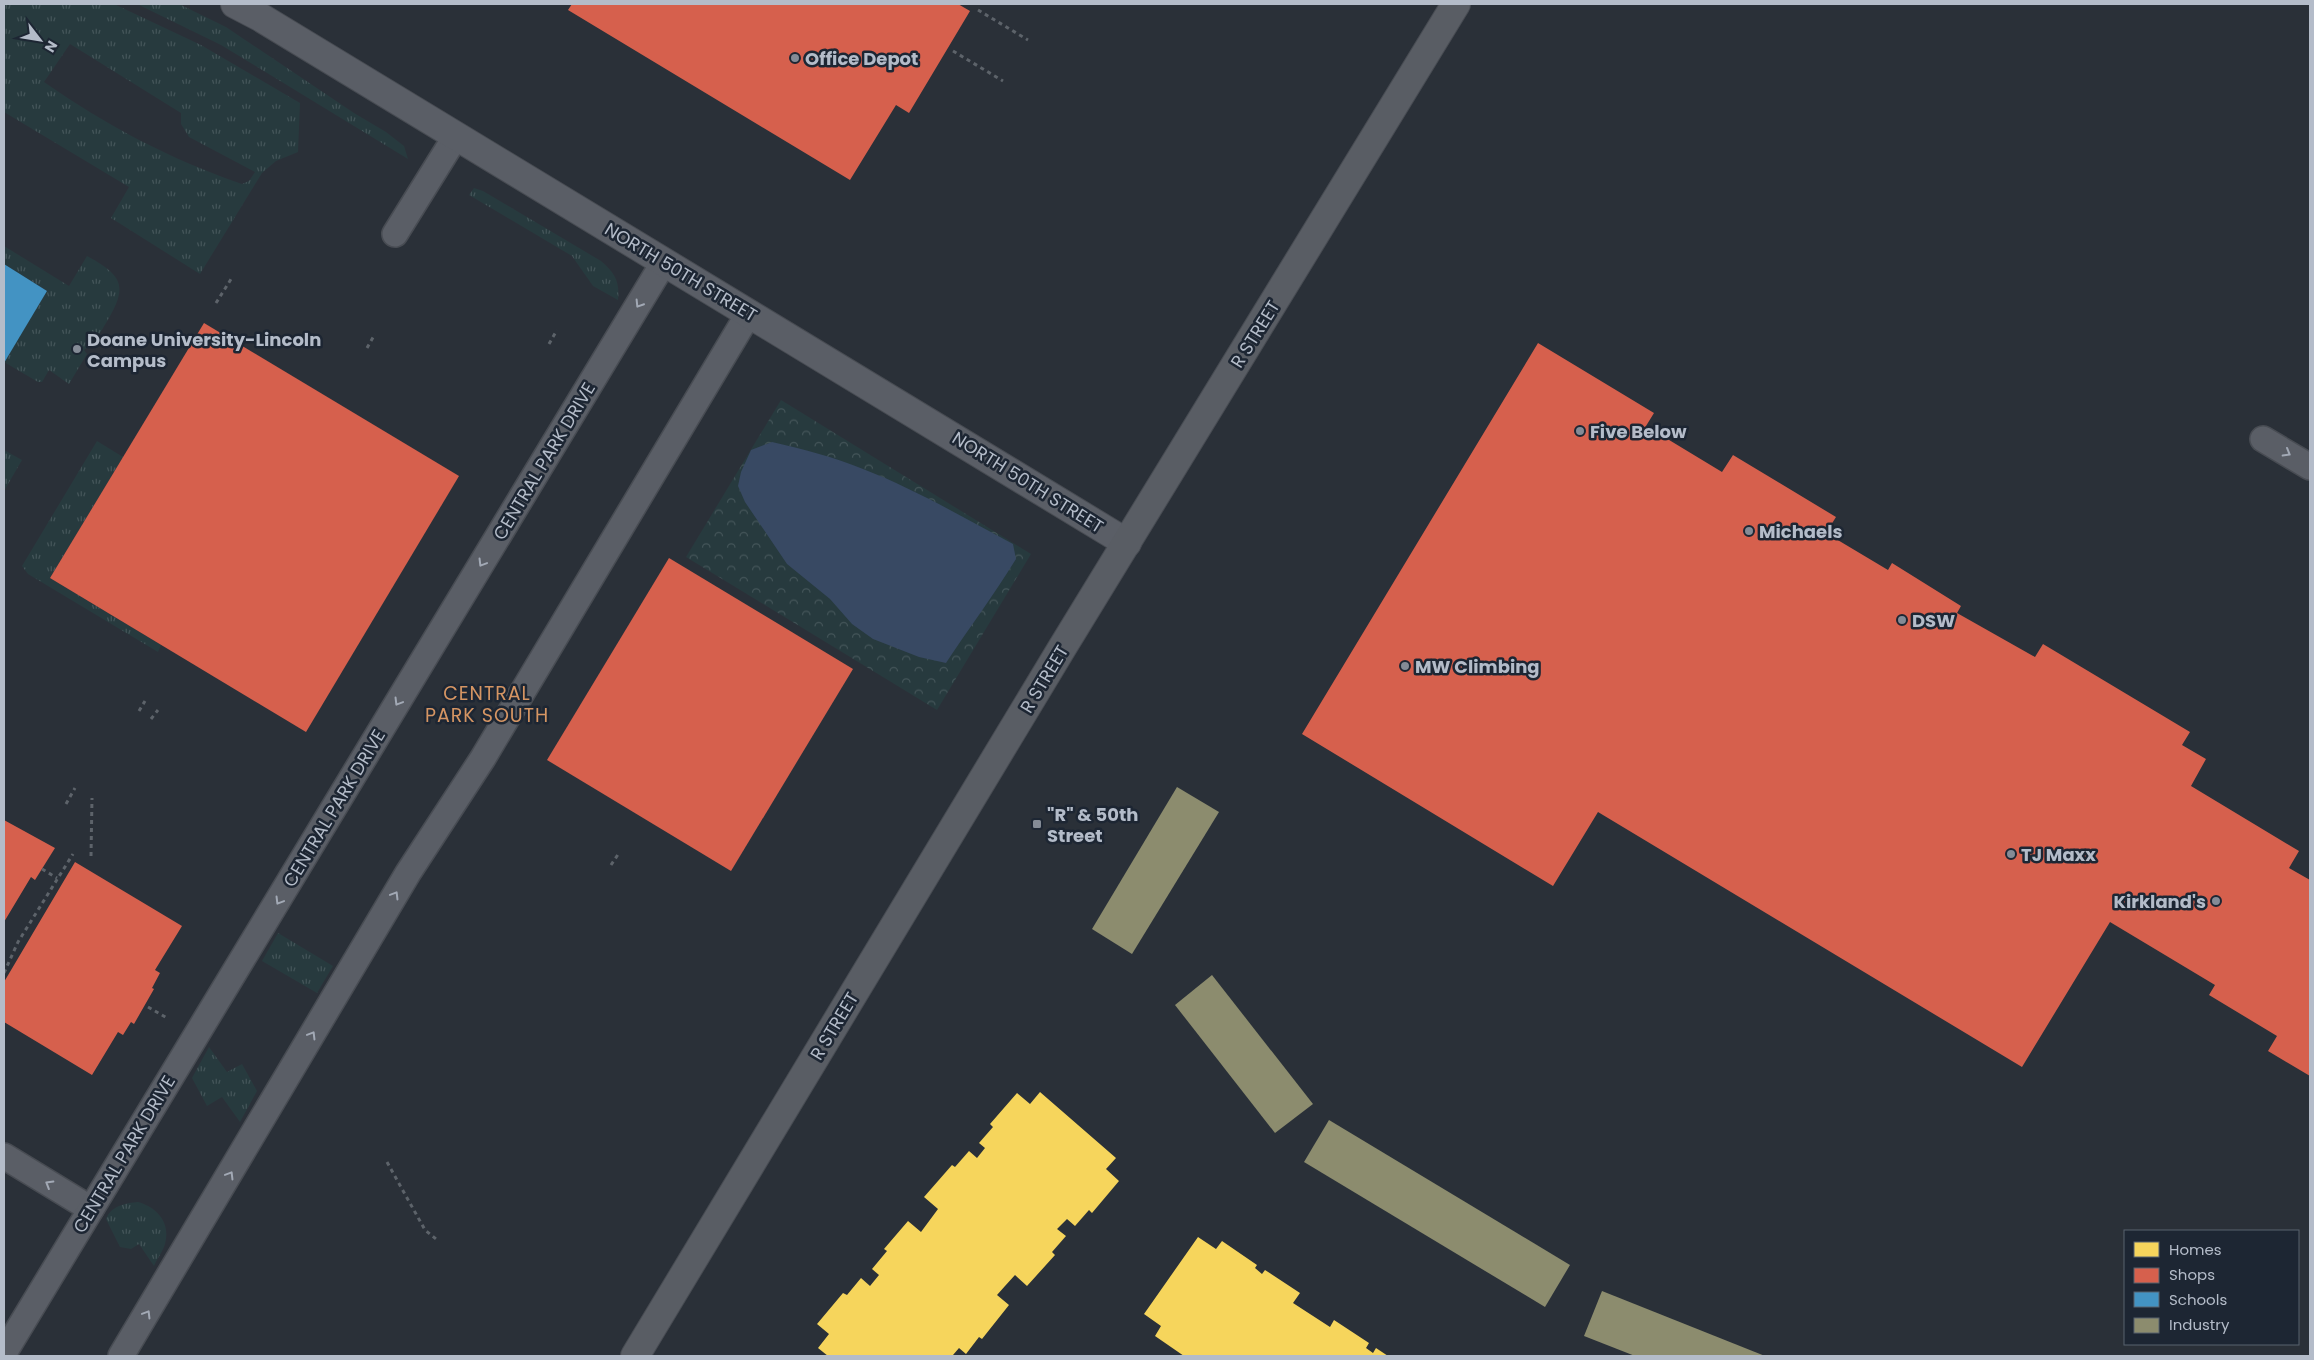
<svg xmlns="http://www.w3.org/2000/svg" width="2314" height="1360" font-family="Poppins,sans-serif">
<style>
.grass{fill:url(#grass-tufts);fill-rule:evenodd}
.forest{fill:url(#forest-crowns)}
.water{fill:#384963}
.homes{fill:#f6d55c}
.shops{fill:#d6604d}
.schools{fill:#4393c3}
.industry{fill:#8c8c6e}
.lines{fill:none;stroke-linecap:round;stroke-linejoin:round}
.lane-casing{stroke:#484c53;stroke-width:28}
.street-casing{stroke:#484c53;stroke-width:30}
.secondary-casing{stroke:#484c53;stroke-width:30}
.path{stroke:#5d636a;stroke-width:3;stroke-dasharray:4 4;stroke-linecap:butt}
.lane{stroke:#5a5e66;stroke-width:25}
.street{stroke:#5a5e66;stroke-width:28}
.secondary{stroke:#595d64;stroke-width:28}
.oneway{stroke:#a2a9b5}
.poi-dot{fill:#848b96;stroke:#1d2633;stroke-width:2}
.labels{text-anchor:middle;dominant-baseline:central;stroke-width:5;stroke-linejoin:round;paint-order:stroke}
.poi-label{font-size:18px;font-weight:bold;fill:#b4bcc9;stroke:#1d2633;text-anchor:start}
.street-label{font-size:18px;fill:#b4bcc9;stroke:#1d2633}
.neighbourhood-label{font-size:19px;letter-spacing:1px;fill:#d59563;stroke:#1d2633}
</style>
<defs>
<pattern id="grass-tufts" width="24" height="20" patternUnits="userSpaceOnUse" patternTransform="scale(1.25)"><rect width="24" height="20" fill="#273a3e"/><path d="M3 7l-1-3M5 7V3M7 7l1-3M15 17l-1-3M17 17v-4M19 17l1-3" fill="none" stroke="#445559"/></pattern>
<pattern id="forest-crowns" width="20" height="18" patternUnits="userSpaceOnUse" patternTransform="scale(1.25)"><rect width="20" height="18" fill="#273a3e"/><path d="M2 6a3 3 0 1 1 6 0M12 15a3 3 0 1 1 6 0" fill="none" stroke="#445559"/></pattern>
</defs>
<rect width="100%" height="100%" fill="#2a3038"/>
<!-- grass -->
<g class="grass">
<path d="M 4,4 L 114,4 L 201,45 L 300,103 L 298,152 L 276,161 L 262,173 L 200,274 L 111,218 L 129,187 L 4,112 ZM 70,44 L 181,113 L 181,124 L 189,137 L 255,172 L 249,181 L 242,184 C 170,159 107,126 44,82 Z"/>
<path d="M 137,4 L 179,4 L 226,27 L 354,113 L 386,132 L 404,146 L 408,159 L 221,45 Z"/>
<path d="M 474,188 L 483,191 L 601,261 C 615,273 620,282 618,300 L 593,286 L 572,256 L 469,195 Z"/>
<path d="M 4,246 L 69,286 L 87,256 C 124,276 128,287 106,323 C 100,333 95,343 84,350 L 87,354 L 69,384 L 49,370 L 42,382 L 38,382 L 4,362 L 47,291 L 4,264 Z"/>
<path d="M 97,441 L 123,457 L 50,578 L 161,645 L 158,652 L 28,574 L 22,566 Z"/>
<path d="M 4,450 L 22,460 L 4,491 Z"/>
<path d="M 278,933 L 333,966 L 317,993 L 262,961 Z"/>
<path d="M 209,1047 L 227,1072 L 242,1064 L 257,1091 L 240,1122 L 222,1097 L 207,1106 L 192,1078 Z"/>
<path d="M 138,1202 C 157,1207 171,1223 165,1244 C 163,1251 157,1259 154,1266 L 139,1244 L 131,1249 L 120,1247 L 106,1219 C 111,1206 125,1203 138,1202 Z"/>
</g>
<!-- forest -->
<path class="forest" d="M 781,400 L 1031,554 L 937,710 L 686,557 Z"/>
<!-- water -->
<path class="water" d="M 772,442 C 803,449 834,457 863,469 C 915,489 964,518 1013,544 L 1016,559 C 994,595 969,628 946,663 L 919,657 L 873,639 L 852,624 L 830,599 L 787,564 L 745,502 L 738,486 L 741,472 L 751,450 Z"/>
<!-- homes -->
<g class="homes">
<path d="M 1040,1092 L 1116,1158 L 1106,1169 L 1119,1181 L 1092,1213 L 1089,1210 L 1075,1226 L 1067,1219 L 1057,1229 L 1066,1236 L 1052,1252 L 1055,1255 L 1027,1286 L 1015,1275 L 1005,1286 L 997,1295 L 1009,1305 L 982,1339 L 979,1337 L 966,1354 L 959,1348 L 953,1355 L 955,1356 L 828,1356 L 818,1348 L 829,1334 L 817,1324 L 843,1293 L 847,1295 L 861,1278 L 870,1286 L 879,1275 L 872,1269 L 887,1251 L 884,1249 L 908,1221 L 921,1232 L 938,1209 L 924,1197 L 952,1165 L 955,1167 L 969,1151 L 977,1158 L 985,1148 L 979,1143 L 993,1127 L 990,1124 L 1017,1093 L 1030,1104 Z"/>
<path d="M 1198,1237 L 1216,1249 L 1222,1241 L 1257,1265 L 1255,1268 L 1262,1274 L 1265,1270 L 1300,1293 L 1293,1303 L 1330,1327 L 1334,1320 L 1369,1343 L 1366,1348 L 1373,1353 L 1376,1348 L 1388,1356 L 1184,1356 L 1155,1336 L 1161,1326 L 1144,1314 Z"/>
</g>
<!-- shops -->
<g class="shops">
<path d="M 572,4 L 958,4 L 970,11 L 909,113 L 896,105 L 850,180 L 568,10 Z"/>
<path d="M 204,323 L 459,476 L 306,732 L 50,578 Z"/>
<path d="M 1538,343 L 1654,413 L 1646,426 L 1722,472 L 1733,455 L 1836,517 L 1826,533 L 1888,570 L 1892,563 L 1961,606 L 1957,613 L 2035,657 L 2043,644 L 2190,732 L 2182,745 L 2206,759 L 2191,786 L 2299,851 L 2289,868 L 2310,880 L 2310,1076 L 2268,1051 L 2277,1036 L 2209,995 L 2215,985 L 2110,922 L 2022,1067 L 1598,812 L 1553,886 L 1302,734 Z"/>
<path d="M 669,558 L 853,669 L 731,871 L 547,760 Z"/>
<path d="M 4,820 L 55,848 L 35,880 L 31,877 L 4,922 Z"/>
<path d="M 75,862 L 182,926 L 155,970 L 160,973 L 152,988 L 154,989 L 134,1024 L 131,1022 L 123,1035 L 118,1032 L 92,1075 L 4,1022 L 4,982 Z"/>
</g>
<!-- schools -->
<path class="schools" d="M 4,264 L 47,291 L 4,363 Z"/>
<!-- industry -->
<g class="industry">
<path d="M 1177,787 L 1219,812 L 1132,954 L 1092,929 Z"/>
<path d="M 1212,975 L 1313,1104 L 1275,1133 L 1175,1005 Z"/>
<path d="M 1329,1120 L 1570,1265 L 1545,1307 L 1304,1162 Z"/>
<path d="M 1602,1291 L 1765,1356 L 1635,1356 L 1584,1336 Z"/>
</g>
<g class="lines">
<defs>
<g id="lane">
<path d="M 395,234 L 456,136"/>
<path d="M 2263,439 L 2310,467"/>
<path d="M 4,1156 L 91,1209"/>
<path d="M 4,1353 L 664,262"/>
<path d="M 121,1356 L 408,873 L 483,758 L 749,313"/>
</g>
<path id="street" d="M 235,4 L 260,17 L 1127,543"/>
<path id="secondary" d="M 635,1356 L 1062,648 L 1456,4"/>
</defs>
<!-- lane casing -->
<use href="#lane" class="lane-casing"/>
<!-- street casing -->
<use href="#street" class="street-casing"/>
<!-- secondary casing -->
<use href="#secondary" class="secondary-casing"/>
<!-- path -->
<g class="path">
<path d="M 978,10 L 1028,40"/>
<path d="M 953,51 L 1003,81"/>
<path d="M 216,303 L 233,276"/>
<path d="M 549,344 L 557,330"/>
<path d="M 367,348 L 375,334"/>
<path d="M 139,711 L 145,701"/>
<path d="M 151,719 L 158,710"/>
<path d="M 66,804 L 75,788"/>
<path d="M 91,856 L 92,798"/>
<path d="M 611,865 L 619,853"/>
<path d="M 42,869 L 57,878"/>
<path d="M 4,973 L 18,942 L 73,854"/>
<path d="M 148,1007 L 167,1018"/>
<path d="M 387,1162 L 425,1230 L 436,1239"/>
</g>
<!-- lane -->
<use href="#lane" class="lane"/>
<!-- street -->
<use href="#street" class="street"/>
<!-- secondary -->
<use href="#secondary" class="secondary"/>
</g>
<!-- one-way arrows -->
<defs><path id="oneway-chevron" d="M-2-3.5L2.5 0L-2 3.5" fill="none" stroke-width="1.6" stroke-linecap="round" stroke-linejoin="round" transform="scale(1.25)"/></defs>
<g class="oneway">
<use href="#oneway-chevron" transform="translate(639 304) rotate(122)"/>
<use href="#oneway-chevron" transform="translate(2287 453) rotate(30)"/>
<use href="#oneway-chevron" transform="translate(482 563) rotate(121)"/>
<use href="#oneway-chevron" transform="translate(398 702) rotate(121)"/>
<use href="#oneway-chevron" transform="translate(395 895) rotate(-59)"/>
<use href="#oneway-chevron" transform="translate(279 901) rotate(121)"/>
<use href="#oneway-chevron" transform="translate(312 1035) rotate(-59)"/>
<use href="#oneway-chevron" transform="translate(230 1175) rotate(-59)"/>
<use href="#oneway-chevron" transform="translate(49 1184) rotate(-149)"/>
<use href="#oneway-chevron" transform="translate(147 1314) rotate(-59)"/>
</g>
<!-- markers -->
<g class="poi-dot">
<circle cx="795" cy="58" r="5"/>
<circle cx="77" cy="349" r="5"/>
<circle cx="1580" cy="431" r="5"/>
<circle cx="1749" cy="531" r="5"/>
<circle cx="1902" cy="620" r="5"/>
<circle cx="1405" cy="666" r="5"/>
<rect x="1032" y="819" width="10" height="10" rx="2.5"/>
<circle cx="2011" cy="854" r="5"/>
<circle cx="2216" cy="901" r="5"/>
</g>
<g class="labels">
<!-- poi labels -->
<g class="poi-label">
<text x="805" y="58">Office Depot</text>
<text x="87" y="339">Doane University-Lincoln<tspan x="87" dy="21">Campus</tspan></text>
<text x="1590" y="431">Five Below</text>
<text x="1759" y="531">Michaels</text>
<text x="1912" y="620">DSW</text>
<text x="1415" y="666">MW Climbing</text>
<text x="1047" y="814">"R" &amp; 50th<tspan x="1047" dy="21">Street</tspan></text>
<text x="2021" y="854">TJ Maxx</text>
<text x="2206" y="901" text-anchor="end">Kirkland's</text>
</g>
<!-- street labels -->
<g class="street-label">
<text transform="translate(681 272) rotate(31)">NORTH 50TH STREET</text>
<text transform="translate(1255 334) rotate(-58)">R STREET</text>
<text transform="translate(544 461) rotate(-59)">CENTRAL PARK DRIVE</text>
<text transform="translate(1028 482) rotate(32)">NORTH 50TH STREET</text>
<text transform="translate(1044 679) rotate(-59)">R STREET</text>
<text transform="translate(334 808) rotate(-59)">CENTRAL PARK DRIVE</text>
<text transform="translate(834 1026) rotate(-59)">R STREET</text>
<text transform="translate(124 1154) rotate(-59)">CENTRAL PARK DRIVE</text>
</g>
<!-- neighbourhood labels -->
<g class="neighbourhood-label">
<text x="487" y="693">CENTRAL<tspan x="487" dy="22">PARK SOUTH</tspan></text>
</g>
</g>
<!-- border -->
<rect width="2314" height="1360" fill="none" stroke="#b4bcc9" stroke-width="10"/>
<!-- legend -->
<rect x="2124" y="1230" width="175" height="115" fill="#1d2633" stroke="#59626f"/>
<rect x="2134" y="1242" width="25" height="15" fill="#f6d55c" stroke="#59626f"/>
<text x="2169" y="1255" font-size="15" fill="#b4bcc9">Homes</text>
<rect x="2134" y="1268" width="25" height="15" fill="#d6604d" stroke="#59626f"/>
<text x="2169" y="1280" font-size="15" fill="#b4bcc9">Shops</text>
<rect x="2134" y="1292" width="25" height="15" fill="#4393c3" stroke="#59626f"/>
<text x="2169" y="1305" font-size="15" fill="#b4bcc9">Schools</text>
<rect x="2134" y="1318" width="25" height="15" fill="#8c8c6e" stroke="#59626f"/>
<text x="2169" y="1330" font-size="15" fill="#b4bcc9">Industry</text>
<!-- north arrow -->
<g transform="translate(40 40) rotate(121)" stroke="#1d2633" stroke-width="4" paint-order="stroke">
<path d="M0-4L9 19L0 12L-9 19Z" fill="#b4bcc9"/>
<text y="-8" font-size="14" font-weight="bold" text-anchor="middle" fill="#b4bcc9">N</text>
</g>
</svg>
